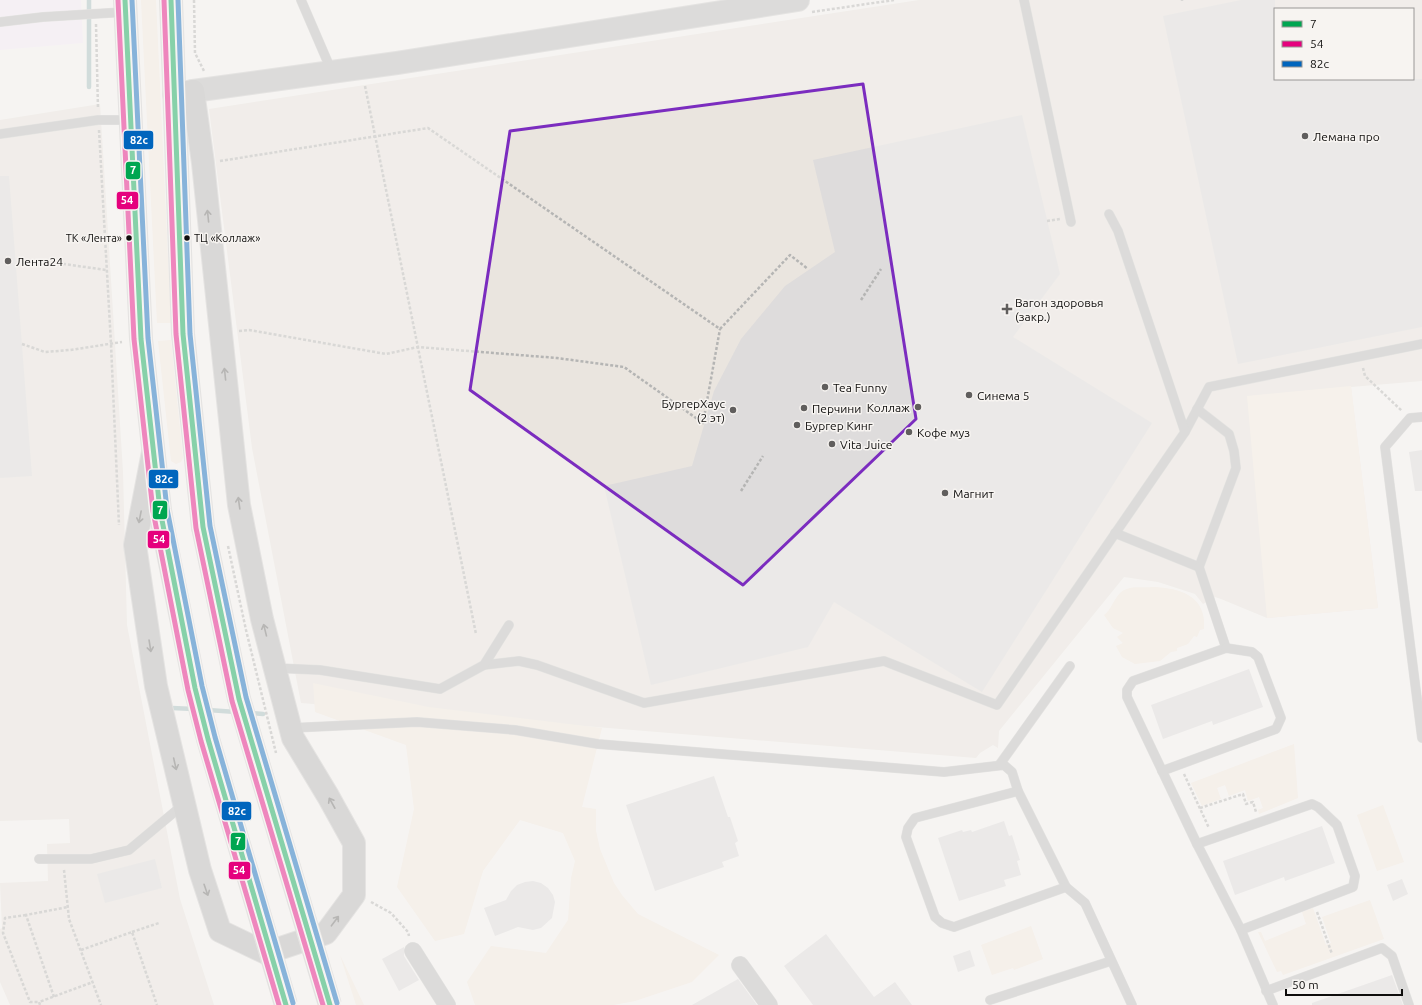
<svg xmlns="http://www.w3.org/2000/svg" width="1422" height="1005" font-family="Ubuntu,sans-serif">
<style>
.built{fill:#eae5df;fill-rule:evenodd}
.industrial{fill:#f7ede3}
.medical{fill:#f4ecf6}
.green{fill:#f3eadf}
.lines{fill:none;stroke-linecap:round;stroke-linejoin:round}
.stream{stroke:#a5bebe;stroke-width:4.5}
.building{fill:#dedcdc}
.service-casing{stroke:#d0cfce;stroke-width:10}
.minor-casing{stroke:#d0cfce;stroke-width:18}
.tertiary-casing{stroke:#d0cfce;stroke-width:24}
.primary-casing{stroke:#d0cfce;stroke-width:24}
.path{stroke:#b5b5b4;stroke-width:2.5;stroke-dasharray:3 2;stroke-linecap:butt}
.service{stroke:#bcbdbc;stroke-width:9}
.minor{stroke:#bcbdbc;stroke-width:17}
.tertiary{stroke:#bcbdbc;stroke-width:22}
.primary{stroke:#b5b5b5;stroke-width:22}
.primary-bridge-casing{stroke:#d0cfce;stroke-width:24;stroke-linecap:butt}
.path-bridge{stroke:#b5b5b4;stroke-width:2.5;stroke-dasharray:3 2;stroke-linecap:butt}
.primary-bridge{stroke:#b5b5b5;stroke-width:22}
.bus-1-casing{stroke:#f7f4f1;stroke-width:8}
.bus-2-casing{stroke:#f7f4f1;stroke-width:8}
.bus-3-casing{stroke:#f7f4f1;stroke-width:8}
.bus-1{stroke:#00a651;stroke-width:5}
.bus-2{stroke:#e5007d;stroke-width:5}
.bus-3{stroke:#0065bd;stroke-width:5}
.oneway{stroke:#6a6a69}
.marked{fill:none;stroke:#7b2cbf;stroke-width:3;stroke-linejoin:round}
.poi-dot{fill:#605e5d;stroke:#f7f4f1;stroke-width:1.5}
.bus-dot{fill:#0f0e0d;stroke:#f7f4f1;stroke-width:1.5}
.labels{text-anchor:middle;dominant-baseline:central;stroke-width:3;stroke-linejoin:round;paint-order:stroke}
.bus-label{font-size:11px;fill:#0f0e0d;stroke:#f7f4f1;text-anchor:end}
.poi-label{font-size:12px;fill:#0f0e0d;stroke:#f7f4f1;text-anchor:start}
.line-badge{stroke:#f7f4f1;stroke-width:1.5}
.badge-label{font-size:11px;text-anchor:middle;font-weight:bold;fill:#fff}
</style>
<rect width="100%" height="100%" fill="#f6f4f2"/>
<!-- built -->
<g class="built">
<path d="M 919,0 L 1422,0 L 1422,381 L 1351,387 L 1378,608 L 1267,618 L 1221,599 L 1215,597 L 1203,604 L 1195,594 L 1158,582 L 1124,577 L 999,731 L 998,748 L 993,745 L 980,753 L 976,758 L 301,703 L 252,448 L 209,109 ZM 1275,9 L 1413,9 L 1413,79 L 1275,79 Z"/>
<path d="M 100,104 L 123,472 L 127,625 L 180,899 L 214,1005 L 10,1005 L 0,982 L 0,929 L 2,928 L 0,883 L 48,881 L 47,844 L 70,843 L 69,819 L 0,821 L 0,120 Z"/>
</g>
<!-- industrial -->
<path class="industrial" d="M 1351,386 L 1378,608 L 1267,618 L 1247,396 Z"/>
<!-- medical -->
<path class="medical" d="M 0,0 L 81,0 L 83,43 L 0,50 Z"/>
<!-- green -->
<g class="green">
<path d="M 141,0 L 156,0 L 171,323 L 157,323 Z"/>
<path d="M 171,340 L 183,458 L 181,462 L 176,464 L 171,461 L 158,341 Z"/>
<path d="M 1153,587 C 1180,588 1207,596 1204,629 L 1200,630 L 1197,637 L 1194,636 L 1188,644 L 1177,648 L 1177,651 L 1171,652 L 1160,661 L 1135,664 L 1122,657 L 1116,646 L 1123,643 L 1117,637 L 1123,633 L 1113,628 L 1104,615 C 1113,609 1115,592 1127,589 C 1134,586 1145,588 1153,587 Z"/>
<path d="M 313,683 L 429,707 L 602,728 L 582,807 L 596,809 L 596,831 L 600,849 L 614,883 L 622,895 L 638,914 L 719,955 L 692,982 L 635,1001 L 613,1005 L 475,1005 L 467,982 L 491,946 L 546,953 L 568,920 L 571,878 L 575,861 L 563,833 L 520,820 L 483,871 L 464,934 L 435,941 L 397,887 L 414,809 L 406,745 L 315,712 Z"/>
<path d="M 1294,744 L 1298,798 L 1259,814 L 1258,810 L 1263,808 L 1259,797 L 1248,801 L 1245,790 L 1229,796 L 1225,785 L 1217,788 L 1221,799 L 1202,806 L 1191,783 Z"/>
<path d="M 1383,805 L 1404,862 L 1377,871 L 1357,815 Z"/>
<path d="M 1370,900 L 1384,939 L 1283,975 L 1281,971 L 1277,972 L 1258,932 L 1261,932 L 1265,941 L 1306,924 L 1302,912 L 1313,908 L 1326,945 L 1331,943 L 1322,917 Z"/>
<path d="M 1031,926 L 1043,959 L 1014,970 L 1013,968 L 992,975 L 981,945 Z"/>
<path d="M 340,955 L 364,1005 L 356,1005 Z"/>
</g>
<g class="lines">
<!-- stream -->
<g class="stream">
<path d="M 89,0 L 89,87"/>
<path d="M 172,708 L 194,709"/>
<path d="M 208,710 L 236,712"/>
<path d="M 250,713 L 263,714"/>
</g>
</g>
<!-- building -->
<g class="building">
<path d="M 1241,0 L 1275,0 L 1275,79 L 1422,79 L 1422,327 L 1238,364 L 1163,16 Z"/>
<path d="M 1022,115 L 1060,274 L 1013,337 L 1152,423 L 982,692 L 834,602 L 808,647 L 651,685 L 604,486 L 692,466 L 714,391 L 741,339 L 785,286 L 835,252 L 813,160 Z"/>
<path d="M 0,176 L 9,176 L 32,476 L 0,478 Z"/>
<path d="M 1422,450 L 1422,491 L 1415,491 L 1409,452 Z"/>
<path d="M 1249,669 L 1263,707 L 1213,725 L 1212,721 L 1163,739 L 1151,705 Z"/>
<path d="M 714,776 L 728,817 L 730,817 L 738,841 L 735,843 L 739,856 L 722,862 L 724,867 L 655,891 L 626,805 Z"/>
<path d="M 1004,821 L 1009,836 L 1012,835 L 1020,860 L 1017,861 L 1021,875 L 1004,880 L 1006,886 L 959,901 L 938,838 L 962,830 L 963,832 L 971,830 L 972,832 Z"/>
<path d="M 1322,826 L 1335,863 L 1285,881 L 1284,877 L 1235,895 L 1223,861 Z"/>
<path d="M 155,859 L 162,888 L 105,903 L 97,874 Z"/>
<path d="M 1402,879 L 1408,894 L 1393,901 L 1387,885 Z"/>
<path d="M 533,881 L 541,883 L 548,888 L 553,895 L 555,902 L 552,918 L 541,928 L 533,930 L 518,927 L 495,936 L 484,908 L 506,900 L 511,891 L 517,885 L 525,882 Z"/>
<path d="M 826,934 L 874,997 L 895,982 L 912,1005 L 813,1005 L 784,966 Z"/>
<path d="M 404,947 L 404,956 L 419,980 L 399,991 L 382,959 Z"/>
<path d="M 970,950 L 975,966 L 958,972 L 953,956 Z"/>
<path d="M 1392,975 L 1403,1005 L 1312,1005 L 1312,1003 Z"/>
<path d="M 738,979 L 757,1005 L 692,1005 Z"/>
</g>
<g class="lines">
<defs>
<g id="service">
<path d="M 301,0 L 332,72"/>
<path d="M 1024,0 L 1071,222"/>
<path d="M 0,22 L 43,17 L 125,12"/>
<path d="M 0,134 L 98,120 L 129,120"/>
<path d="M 1422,417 L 1410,418 L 1385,447 L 1422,738"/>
<path d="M 1185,432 L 1209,387 L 1422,344"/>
<path d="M 1115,533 L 1199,567 L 1236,468 L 1234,451 L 1229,434 L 1197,409"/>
<path d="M 1199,567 L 1226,648 L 1133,681 L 1127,690 L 1127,697 L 1197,844 L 1241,930 L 1273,1005"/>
<path d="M 484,665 L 519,661 L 537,665 L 644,703 L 884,661 L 997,705 L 1185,432 L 1118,231 L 1109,214"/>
<path d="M 275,668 L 320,670 L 440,689 L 484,665 L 509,625"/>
<path d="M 290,728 L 417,722 L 515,730 L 598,744 L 944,772 L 1004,765 L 1012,772 L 1018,791 L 1066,887 L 1085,903 L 1132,1005"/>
<path d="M 1000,764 L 1070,666"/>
<path d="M 1162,771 L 1276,729 L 1281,718 L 1258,657 L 1252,652 L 1226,648"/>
<path d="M 1018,791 L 915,818 L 908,828 L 906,837 L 935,917 L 942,923 L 954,927 L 1066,887"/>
<path d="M 1197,844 L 1312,804 L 1318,807 L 1337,825 L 1355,876 L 1353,887 L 1241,930"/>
<path d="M 39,859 L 91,859 L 129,850 L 184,804"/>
<path d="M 1266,991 L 1382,948 L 1392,956 L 1409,1005"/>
<path d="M 990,1000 L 1111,961"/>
</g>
<g id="minor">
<path d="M 413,951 L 447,1005"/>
<path d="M 740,965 L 769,1005"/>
</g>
<path id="tertiary" d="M 193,91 L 397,63 L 798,0"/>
<g id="primary">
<path d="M 125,0 L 141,339 L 160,510 L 165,538"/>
<path d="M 171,0 L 183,334 L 203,527"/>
<path d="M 153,452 L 135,545 L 156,686 L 200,870 L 220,931 L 266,953 L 326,933 L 354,895 L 354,843 L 328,796 L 293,738 L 262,619 L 239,505 L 203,163 L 193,91 L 174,94"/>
</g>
</defs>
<!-- service casing -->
<use href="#service" class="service-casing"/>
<!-- minor casing -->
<use href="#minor" class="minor-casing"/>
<!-- tertiary casing -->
<use href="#tertiary" class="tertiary-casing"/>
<!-- primary casing -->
<use href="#primary" class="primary-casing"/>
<!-- path -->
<g class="path">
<path d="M 194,0 L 195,53 L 204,71"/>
<path d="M 1182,0 L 1182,1"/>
<path d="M 812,12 L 894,0"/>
<path d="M 96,24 L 98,109"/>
<path d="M 365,86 L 476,634"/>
<path d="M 99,130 L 111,344 L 119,525"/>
<path d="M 220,161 L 428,128 L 720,329 L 790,255 L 808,269"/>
<path d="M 1047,221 L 1060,219"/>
<path d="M 38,265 L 64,264 L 106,270"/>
<path d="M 861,300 L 881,269"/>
<path d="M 239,331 L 249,330 L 386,354 L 418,347 L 557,358 L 624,367 L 703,423 L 720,329"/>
<path d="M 22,344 L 45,352 L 70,350 L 122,342"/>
<path d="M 1363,368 L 1365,376 L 1402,411"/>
<path d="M 741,491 L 763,456"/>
<path d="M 1184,774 L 1209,828"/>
<path d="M 1200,808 L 1243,794 L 1246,804 L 1253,802 L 1256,812"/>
<path d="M 64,870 L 69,919 L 101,1005"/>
<path d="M 371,902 L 391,913 L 408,932 L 409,936"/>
<path d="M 1317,912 L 1332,954"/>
<path d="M 26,915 L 5,918 L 3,933 L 30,1002 L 39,1002"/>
<path d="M 132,932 L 159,923"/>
<path d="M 81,950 L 132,932 L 157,1005"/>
<path d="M 54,997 L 26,915 L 68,907"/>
<path d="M 40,1005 L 39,1002 L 93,982"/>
</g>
<!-- service -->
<use href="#service" class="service"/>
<!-- minor -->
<use href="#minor" class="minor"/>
<!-- tertiary -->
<use href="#tertiary" class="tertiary"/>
<!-- primary -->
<use href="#primary" class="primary"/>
<defs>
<g id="primary-bridge">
<path d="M 203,527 L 239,699 L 330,1005"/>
<path d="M 165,538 L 195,688 L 208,739 L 286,1005"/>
</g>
</defs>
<!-- primary-bridge casing -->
<use href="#primary-bridge" class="primary-bridge-casing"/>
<!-- path-bridge -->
<path class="path-bridge" d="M 228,546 L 246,630 L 276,753"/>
<!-- primary-bridge -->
<use href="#primary-bridge" class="primary-bridge"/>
<defs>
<g id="bus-1">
<path d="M 125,0 L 141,339 L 160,510 L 195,688 L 208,739 L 286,1005"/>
<path d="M 171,0 L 183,334 L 203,527 L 239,699 L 330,1005"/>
</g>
<g id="bus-2">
<path d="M 118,0 L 134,339 L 153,511 L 188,690 L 201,741 L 279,1005"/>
<path d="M 164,0 L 176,334 L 196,528 L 232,701 L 323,1005"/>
</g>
<g id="bus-3">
<path d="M 132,0 L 148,338 L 167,509 L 202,686 L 215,737 L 293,1003"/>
<path d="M 178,0 L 190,334 L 210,526 L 246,697 L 337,1003"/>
</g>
</defs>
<!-- bus-1 casing -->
<use href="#bus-1" class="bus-1-casing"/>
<!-- bus-2 casing -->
<use href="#bus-2" class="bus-2-casing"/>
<!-- bus-3 casing -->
<use href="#bus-3" class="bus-3-casing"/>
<!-- bus-1 -->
<use href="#bus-1" class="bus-1"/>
<!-- bus-2 -->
<use href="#bus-2" class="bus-2"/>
<!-- bus-3 -->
<use href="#bus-3" class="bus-3"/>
</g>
<!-- one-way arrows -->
<defs><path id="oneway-shaft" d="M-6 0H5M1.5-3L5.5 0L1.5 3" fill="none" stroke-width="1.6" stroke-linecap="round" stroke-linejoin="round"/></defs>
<g class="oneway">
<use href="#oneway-shaft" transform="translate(208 216) rotate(-96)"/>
<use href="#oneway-shaft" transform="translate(225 374) rotate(-96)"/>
<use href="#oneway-shaft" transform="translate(239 503) rotate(-98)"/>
<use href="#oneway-shaft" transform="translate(140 517) rotate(101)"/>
<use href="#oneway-shaft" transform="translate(265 630) rotate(-104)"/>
<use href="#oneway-shaft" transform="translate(150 646) rotate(81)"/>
<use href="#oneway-shaft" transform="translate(175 764) rotate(77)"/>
<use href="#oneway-shaft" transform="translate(332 803) rotate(-119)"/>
<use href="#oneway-shaft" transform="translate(206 890) rotate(71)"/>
<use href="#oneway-shaft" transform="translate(335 921) rotate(-53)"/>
</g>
<!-- marked area -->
<path d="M0 0H1422V1005H0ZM 863,84 L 916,419 L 743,585 L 470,390 L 510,131 Z" fill="#f6f4f2" fill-opacity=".55" fill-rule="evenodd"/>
<path class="marked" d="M 863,84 L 916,419 L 743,585 L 470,390 L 510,131 Z"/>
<!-- markers -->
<g class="poi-dot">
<circle cx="1305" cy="136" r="4"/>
<circle cx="8" cy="261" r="4"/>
<path d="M1005 303h4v4h4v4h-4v4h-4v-4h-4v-4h4z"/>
<circle cx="825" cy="387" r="4"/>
<circle cx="969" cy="395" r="4"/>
<circle cx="918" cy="407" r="4"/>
<circle cx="804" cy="408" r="4"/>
<circle cx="733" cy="410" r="4"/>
<circle cx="797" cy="425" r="4"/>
<circle cx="909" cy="432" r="4"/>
<circle cx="832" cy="444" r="4"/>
<circle cx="945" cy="493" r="4"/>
</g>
<g class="bus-dot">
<circle cx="129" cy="238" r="3.5"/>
<circle cx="187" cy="238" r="3.5"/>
</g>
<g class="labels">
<!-- bus labels -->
<g class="bus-label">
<text x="122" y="238">ТК «Лента»</text>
<text x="194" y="238" text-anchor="start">ТЦ «Коллаж»</text>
</g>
<!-- poi labels -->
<g class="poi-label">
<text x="1313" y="136">Лемана про</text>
<text x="16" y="261">Лента24</text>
<text x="1015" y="302">Вагон здоровья<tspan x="1015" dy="14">(закр.)</tspan></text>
<text x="833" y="387">Tea Funny</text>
<text x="977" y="395">Синема 5</text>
<text x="725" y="403" text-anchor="end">БургерХаус<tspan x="725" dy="14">(2 эт)</tspan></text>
<text x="910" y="407" text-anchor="end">Коллаж</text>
<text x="812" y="408">Перчини</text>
<text x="805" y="425">Бургер Кинг</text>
<text x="917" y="432">Кофе муз</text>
<text x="840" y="444">Vita Juice</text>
<text x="953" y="493">Магнит</text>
</g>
</g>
<g class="line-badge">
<rect x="123" y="130" width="31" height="20" rx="4" fill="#0065bd"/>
<rect x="125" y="161" width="16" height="19" rx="4" fill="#00a651"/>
<rect x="116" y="191" width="23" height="19" rx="4" fill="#e5007d"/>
<rect x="148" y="469" width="31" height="20" rx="4" fill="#0065bd"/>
<rect x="152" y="500" width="16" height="20" rx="4" fill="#00a651"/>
<rect x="147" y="530" width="23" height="19" rx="4" fill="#e5007d"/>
<rect x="221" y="801" width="31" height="20" rx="4" fill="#0065bd"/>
<rect x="230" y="832" width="16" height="19" rx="4" fill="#00a651"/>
<rect x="228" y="861" width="23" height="19" rx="4" fill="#e5007d"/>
</g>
<g class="badge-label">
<text x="139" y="144">82с</text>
<text x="133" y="174">7</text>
<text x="127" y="204">54</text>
<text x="164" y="483">82с</text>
<text x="160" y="514">7</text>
<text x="159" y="543">54</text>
<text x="237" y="815">82с</text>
<text x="238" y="845">7</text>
<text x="239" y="874">54</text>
</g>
<!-- legend -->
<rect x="1274" y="8" width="140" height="72" fill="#f7f4f1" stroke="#9a9896"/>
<rect x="1282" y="21" width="20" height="6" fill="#00a651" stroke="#9a9896"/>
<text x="1310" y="28" font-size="12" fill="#0f0e0d">7</text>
<rect x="1282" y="41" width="20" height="6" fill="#e5007d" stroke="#9a9896"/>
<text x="1310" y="48" font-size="12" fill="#0f0e0d">54</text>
<rect x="1282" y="61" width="20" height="6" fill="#0065bd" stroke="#9a9896"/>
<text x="1310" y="68" font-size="12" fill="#0f0e0d">82с</text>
<!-- scale -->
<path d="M1286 989v6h116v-6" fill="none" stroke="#0f0e0d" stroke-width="2"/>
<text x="1292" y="989" font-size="12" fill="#0f0e0d" stroke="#f7f4f1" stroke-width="3" paint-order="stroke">50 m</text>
</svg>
